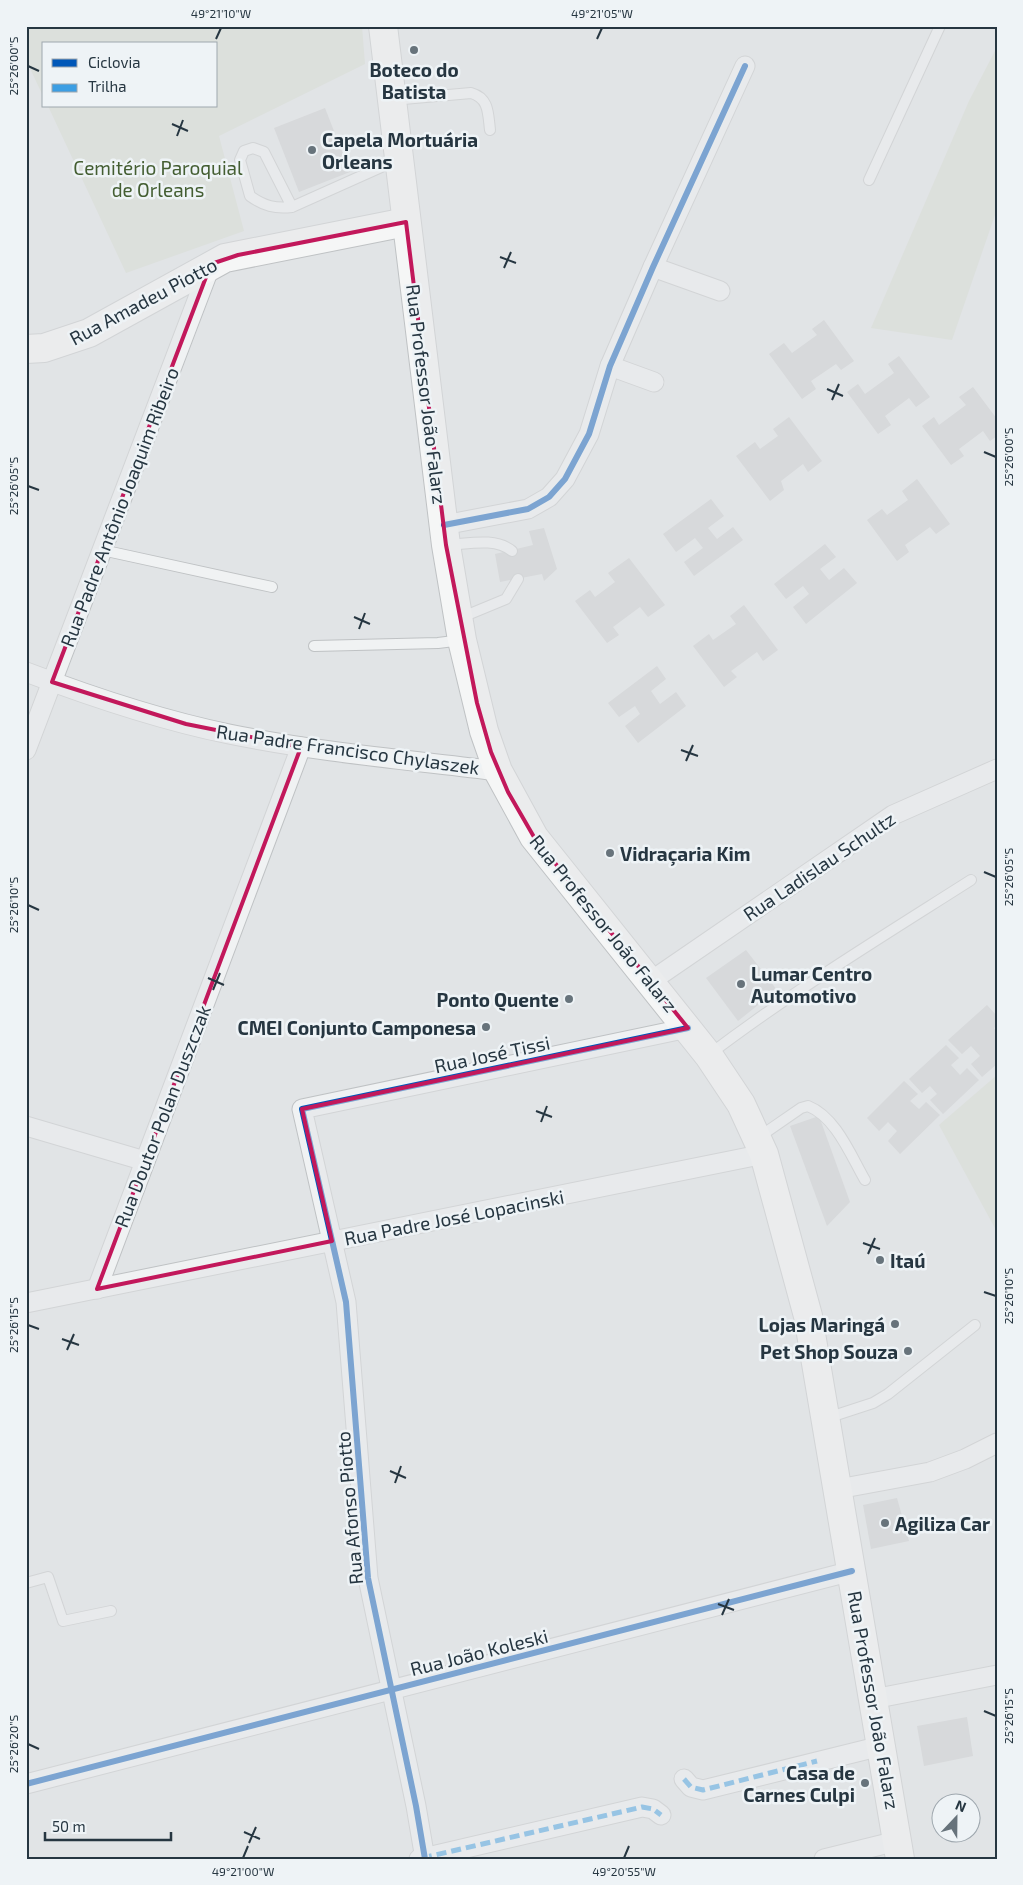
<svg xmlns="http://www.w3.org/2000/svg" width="1023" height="1885" font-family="'Exo 2',sans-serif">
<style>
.green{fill:#d4dbd1}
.building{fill:#c9ccce}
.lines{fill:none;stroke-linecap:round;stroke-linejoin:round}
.lane-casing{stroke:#bfc2c4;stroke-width:12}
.street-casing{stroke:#bfc2c4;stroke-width:21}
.secondary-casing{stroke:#bfc2c4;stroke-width:30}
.lane{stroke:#f0f2f3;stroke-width:10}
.street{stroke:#f0f2f3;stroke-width:19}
.secondary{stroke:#f5f6f6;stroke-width:28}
.quiet{stroke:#3c9ee3;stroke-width:5;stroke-dasharray:10 5;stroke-linecap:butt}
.cycleway-casing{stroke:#eef3f6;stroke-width:9}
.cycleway{stroke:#0057b8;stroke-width:6}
.marked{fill:none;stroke:#c2185b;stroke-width:4;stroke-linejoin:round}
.ticks{fill:none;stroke:#263641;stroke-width:2}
.poi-dot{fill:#67737b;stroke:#eef3f6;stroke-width:2}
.labels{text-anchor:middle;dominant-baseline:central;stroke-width:5;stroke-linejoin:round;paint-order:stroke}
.poi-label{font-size:19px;font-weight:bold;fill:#263641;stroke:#eef3f6;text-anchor:start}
.park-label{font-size:19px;fill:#445e32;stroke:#eef3f6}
.street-label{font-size:19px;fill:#263641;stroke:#eef3f6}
.neatline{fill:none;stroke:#263641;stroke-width:2}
.ticks-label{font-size:12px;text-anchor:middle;fill:#263641}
</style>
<rect width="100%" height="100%" fill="#e1e4e6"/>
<!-- green -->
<g class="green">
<path d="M 26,26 L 362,26 L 365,64 L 219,136 L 244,231 L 126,273 L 48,106 L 216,106 L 216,44 L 44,44 L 44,98 L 26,60 Z"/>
<path d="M 997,47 L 997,209 L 952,340 L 871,328 L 969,101 Z"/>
<path d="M 997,1075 L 997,1232 L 939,1125 Z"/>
</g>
<!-- building -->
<g class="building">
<path d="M 325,108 L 350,172 L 299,192 L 274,128 Z"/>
<path d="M 824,320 L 854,361 L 841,370 L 836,364 L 811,381 L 816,389 L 802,399 L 769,354 L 784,343 L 792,353 L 817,335 L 812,329 Z"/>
<path d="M 899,356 L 930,397 L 916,407 L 909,398 L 885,416 L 891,425 L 878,434 L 847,392 L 858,384 L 865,394 L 894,373 L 888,364 Z"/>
<path d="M 973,387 L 997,419 L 997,436 L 990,441 L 983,431 L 959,449 L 964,456 L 951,465 L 922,426 L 934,417 L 939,425 L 966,405 L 959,397 Z"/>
<path d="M 789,417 L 822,461 L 808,472 L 803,464 L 781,481 L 784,490 L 770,501 L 736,456 L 755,442 L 760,449 L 778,436 L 773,429 Z"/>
<path d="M 917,479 L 950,524 L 936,534 L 930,527 L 905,545 L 909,552 L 897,561 L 867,520 L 882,509 L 887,515 L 908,500 L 902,491 Z"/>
<path d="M 711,499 L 724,516 L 708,528 L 717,539 L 733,527 L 743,540 L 694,576 L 684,562 L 703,548 L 695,538 L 676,552 L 663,534 Z"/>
<path d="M 544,528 L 557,569 L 544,581 L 542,574 L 500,582 L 495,554 L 533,545 L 529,531 Z"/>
<path d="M 825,544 L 836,557 L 820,569 L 829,580 L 844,568 L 857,583 L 806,624 L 793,607 L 809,594 L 803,586 L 786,599 L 774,584 Z"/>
<path d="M 629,558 L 665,605 L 648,617 L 640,607 L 613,627 L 619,635 L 607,643 L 575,601 L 590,590 L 595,597 L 615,582 L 608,573 Z"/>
<path d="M 744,605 L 778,650 L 763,661 L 757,652 L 731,671 L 737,677 L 724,687 L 693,646 L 709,634 L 713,640 L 736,624 L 730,616 Z"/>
<path d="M 657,666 L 666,679 L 651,691 L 660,704 L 676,692 L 686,706 L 638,743 L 625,726 L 640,714 L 635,706 L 619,717 L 608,703 Z"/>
<path d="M 746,950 L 777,990 L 738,1021 L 706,978 Z"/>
<path d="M 987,1005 L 997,1016 L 997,1025 L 994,1028 L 997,1032 L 997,1064 L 982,1077 L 971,1064 L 980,1056 L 971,1046 L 962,1054 L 948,1040 Z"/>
<path d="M 946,1045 L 959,1058 L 951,1065 L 960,1075 L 967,1068 L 979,1080 L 943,1114 L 930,1100 L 937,1094 L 930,1086 L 922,1093 L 909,1079 Z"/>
<path d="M 904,1081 L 918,1094 L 910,1101 L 919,1109 L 926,1102 L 940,1115 L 900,1154 L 888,1141 L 897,1131 L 888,1122 L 879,1131 L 867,1118 Z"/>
<path d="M 819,1116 L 850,1202 L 827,1226 L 790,1126 Z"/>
<path d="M 897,1498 L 909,1541 L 871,1549 L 863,1505 Z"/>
<path d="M 967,1717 L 973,1756 L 924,1766 L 917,1726 Z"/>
</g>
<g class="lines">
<defs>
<g id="lane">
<path d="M 392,100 L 471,93 C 489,98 488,113 490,130"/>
<path d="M 869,180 L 940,26"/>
<path d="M 292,207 L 264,152 L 253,148 L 244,151 L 240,160 L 250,196 C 264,206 275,209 292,207 L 397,160"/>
<path d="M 448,545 C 468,544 495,537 512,551"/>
<path d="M 102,550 L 272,587"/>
<path d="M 460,618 L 506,599 L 518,579"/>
<path d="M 314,646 L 438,643 L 462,640"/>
<path d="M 710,1054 C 793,991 883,936 971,880"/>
<path d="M 759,1137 L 801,1108 L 808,1106 C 836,1117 851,1156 865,1180"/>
<path d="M 827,1418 L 873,1403 L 888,1394 L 975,1325"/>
<path d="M 26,1583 L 48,1577 L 63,1621 L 111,1611"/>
</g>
<g id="street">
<path d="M 653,267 L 720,291"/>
<path d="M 610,366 L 654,382"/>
<path d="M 444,525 L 528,509 L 549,497 L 565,479 L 589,434 L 610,366 L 653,267 L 745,66"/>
<path d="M 26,672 C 92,697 160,720 229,734 C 317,752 409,760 498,771"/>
<path d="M 26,750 L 211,264"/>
<path d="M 651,981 L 893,815 L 997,769"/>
<path d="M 26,1126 L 145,1161"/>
<path d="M 97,1289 L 301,747"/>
<path d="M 26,1303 L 764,1154"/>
<path d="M 838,1489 L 930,1472 L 965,1459 L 997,1443"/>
<path d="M 873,1699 L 997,1675"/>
<path d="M 684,1779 L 691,1787 L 703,1790 L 881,1746"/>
<path d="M 26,1784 L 852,1571"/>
<path d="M 419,1859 L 642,1807 L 653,1809 L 661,1815"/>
<path d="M 425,1859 L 416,1806 L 368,1578 L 346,1302 L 302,1109 L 688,1028"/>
<path d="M 824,1859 L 897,1841"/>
</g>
<g id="secondary">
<path d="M 383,26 L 446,545 L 462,640 L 484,731 L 498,771 L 534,837 L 709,1056 L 741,1104 L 764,1154 L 808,1316 L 900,1859"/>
<path d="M 26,349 L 44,348 L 89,333 L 225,258 L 406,222"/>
</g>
</defs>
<!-- lane casing -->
<use href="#lane" class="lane-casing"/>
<!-- street casing -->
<use href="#street" class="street-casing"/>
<!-- secondary casing -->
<use href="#secondary" class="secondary-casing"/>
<!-- lane -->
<use href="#lane" class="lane"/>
<!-- street -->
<use href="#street" class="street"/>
<!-- secondary -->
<use href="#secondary" class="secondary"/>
<!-- quiet -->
<g class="quiet">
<path d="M 684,1779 L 691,1787 L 703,1790 L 817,1761"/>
<path d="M 422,1858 L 642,1807 L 653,1809 L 661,1815"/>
</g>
<defs>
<g id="cycleway">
<path d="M 444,525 L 528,509 L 549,497 L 565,479 L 589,434 L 610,366 L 653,267 L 745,66"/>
<path d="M 26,1784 L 852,1571"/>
<path d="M 425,1859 L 416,1806 L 368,1578 L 346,1302 L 302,1109 L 688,1028"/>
</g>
</defs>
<!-- cycleway casing -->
<use href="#cycleway" class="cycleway-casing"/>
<!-- cycleway -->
<use href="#cycleway" class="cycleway"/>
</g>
<!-- marked area -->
<path d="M0 0H1023V1885H0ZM 406,222 L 446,545 L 477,703 L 491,752 L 508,792 L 534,837 L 688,1028 L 302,1109 L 332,1241 L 97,1289 L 301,747 L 186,724 L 52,682 L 211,264 L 238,255 Z" fill="#e1e4e6" fill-opacity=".55" fill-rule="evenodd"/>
<path class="marked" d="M 406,222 L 446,545 L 477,703 L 491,752 L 508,792 L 534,837 L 688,1028 L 302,1109 L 332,1241 L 97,1289 L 301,747 L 186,724 L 52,682 L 211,264 L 238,255 Z"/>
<!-- ticks -->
<path class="ticks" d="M 216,39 L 221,28M 597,39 L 602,28M 28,66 L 39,71M 172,124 L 188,131M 177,136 L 183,120M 500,257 L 516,263M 504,268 L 511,252M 827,389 L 843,396M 832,400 L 839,384M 984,452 L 996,457M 28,486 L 39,490M 354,617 L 370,624M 359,629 L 365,613M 681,750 L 698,756M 686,761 L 693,745M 984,872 L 996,877M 28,905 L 39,910M 208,978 L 224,985M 213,990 L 220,973M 536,1111 L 552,1117M 541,1122 L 547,1106M 863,1243 L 880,1249M 868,1254 L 875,1238M 984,1292 L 996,1296M 28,1325 L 39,1329M 62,1339 L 79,1345M 67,1350 L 74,1334M 390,1471 L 406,1478M 395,1483 L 401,1466M 718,1604 L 734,1610M 722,1615 L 729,1599M 984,1711 L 996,1716M 28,1744 L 39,1749M 244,1832 L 260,1839M 249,1843 L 256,1827M 243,1858 L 248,1846M 624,1858 L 629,1846"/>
<!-- markers -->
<g class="poi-dot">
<circle cx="414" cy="50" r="5"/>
<circle cx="312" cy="150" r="5"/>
<circle cx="610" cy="853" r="5"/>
<circle cx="741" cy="984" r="5"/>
<circle cx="569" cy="999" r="5"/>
<circle cx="486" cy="1027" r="5"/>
<circle cx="880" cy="1260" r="5"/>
<circle cx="895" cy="1324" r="5"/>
<circle cx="908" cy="1351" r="5"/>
<circle cx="885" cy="1523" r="5"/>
<circle cx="865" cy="1783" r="5"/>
</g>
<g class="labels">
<!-- poi labels -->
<g class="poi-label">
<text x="414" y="69" text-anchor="middle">Boteco do<tspan x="414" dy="22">Batista</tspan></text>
<text x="322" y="139">Capela Mortuária<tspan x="322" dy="22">Orleans</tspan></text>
<text x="620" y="853">Vidraçaria Kim</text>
<text x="751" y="973">Lumar Centro<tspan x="751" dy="22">Automotivo</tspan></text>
<text x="559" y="999" text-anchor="end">Ponto Quente</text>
<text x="476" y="1027" text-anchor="end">CMEI Conjunto Camponesa</text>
<text x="890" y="1260">Itaú</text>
<text x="885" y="1324" text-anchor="end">Lojas Maringá</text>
<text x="898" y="1351" text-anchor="end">Pet Shop Souza</text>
<text x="895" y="1523">Agiliza Car</text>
<text x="855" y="1772" text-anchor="end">Casa de<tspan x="855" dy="22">Carnes Culpi</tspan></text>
</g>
<!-- park labels -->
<g class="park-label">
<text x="158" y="167">Cemitério Paroquial<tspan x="158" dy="22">de Orleans</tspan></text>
</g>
<!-- street labels -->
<g class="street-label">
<text transform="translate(143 301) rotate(-28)">Rua Amadeu Piotto</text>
<text transform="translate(427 394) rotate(83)">Rua Professor João Falarz</text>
<text transform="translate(119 507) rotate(-69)">Rua Padre Antônio Joaquim Ribeiro</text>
<text transform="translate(348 749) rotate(8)">Rua Padre Francisco Chylaszek</text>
<text transform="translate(819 866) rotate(-34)">Rua Ladislau Schultz</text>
<text transform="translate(604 923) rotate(51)">Rua Professor João Falarz</text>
<text transform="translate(492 1054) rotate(-12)">Rua José Tissi</text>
<text transform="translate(162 1116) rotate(-69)">Rua Doutor Polan Duszczak</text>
<text transform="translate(454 1217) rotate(-11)">Rua Padre José Lopacinski</text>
<text transform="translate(349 1508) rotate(-95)">Rua Afonso Piotto</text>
<text transform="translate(479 1652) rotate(-14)">Rua João Koleski</text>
<text transform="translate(874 1700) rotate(80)">Rua Professor João Falarz</text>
</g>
</g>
<!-- border -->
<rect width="1023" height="1885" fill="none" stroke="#eef3f6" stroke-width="55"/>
<!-- legend -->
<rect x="42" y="42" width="175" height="65" fill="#eef3f6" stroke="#9ea7ae"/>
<rect x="52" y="59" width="25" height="8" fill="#0057b8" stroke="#9ea7ae"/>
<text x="88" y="68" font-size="15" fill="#263641">Ciclovia</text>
<rect x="52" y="84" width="25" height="8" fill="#3c9ee3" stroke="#9ea7ae"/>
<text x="88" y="92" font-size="15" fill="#263641">Trilha</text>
<!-- north arrow -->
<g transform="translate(956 1818) rotate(22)"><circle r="24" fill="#eef3f6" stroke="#9ea7ae"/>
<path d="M0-4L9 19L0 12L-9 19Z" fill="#67737b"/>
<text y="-8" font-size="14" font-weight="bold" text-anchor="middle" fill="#263641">N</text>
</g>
<!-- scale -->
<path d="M45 1832v8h126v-8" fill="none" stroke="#263641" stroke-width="2.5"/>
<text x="52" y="1832" font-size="15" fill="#263641" stroke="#eef3f6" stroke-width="4" paint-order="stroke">50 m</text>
<rect x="28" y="28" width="968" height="1830" class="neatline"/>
<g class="ticks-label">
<text x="221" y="18">49°21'10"W</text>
<text x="602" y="18">49°21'05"W</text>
<text transform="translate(14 66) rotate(-90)" y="4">25°26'00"S</text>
<text transform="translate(1009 457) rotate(-90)" y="4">25°26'00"S</text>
<text transform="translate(14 486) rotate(-90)" y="4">25°26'05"S</text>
<text transform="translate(1009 877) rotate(-90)" y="4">25°26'05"S</text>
<text transform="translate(14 905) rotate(-90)" y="4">25°26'10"S</text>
<text transform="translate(1009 1296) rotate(-90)" y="4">25°26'10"S</text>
<text transform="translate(14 1325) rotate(-90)" y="4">25°26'15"S</text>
<text transform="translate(1009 1716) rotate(-90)" y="4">25°26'15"S</text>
<text transform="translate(14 1744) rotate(-90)" y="4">25°26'20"S</text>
<text x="243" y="1876">49°21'00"W</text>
<text x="624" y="1876">49°20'55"W</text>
</g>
</svg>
